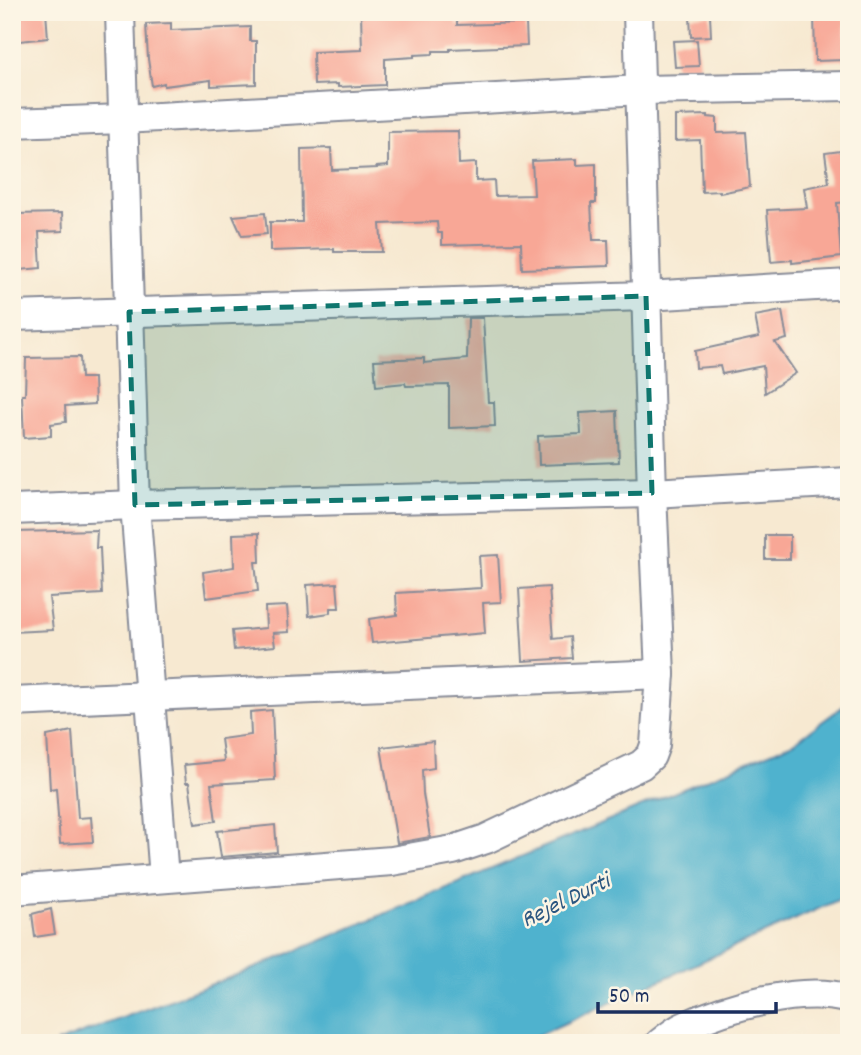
<svg xmlns="http://www.w3.org/2000/svg" width="861" height="1055" font-family="Dekko,sans-serif">
<style>
.water{fill:#50b2ce;stroke:#367096;stroke-width:2}
.building{fill:#f8a796}
.lines{fill:none;stroke-linecap:round;stroke-linejoin:round}
.minor-casing{stroke:#898c98;stroke-width:32}
.minor{stroke:#fff;stroke-width:28}
.marked{fill:#0f766e;fill-opacity:0.2;stroke:#0f766e;stroke-width:5;stroke-dasharray:14 9;stroke-linejoin:round}
.labels{text-anchor:middle;dominant-baseline:central;stroke-width:5;stroke-linejoin:round;paint-order:stroke}
.water-label{font-size:24px;font-style:italic;fill:#2b5680;stroke:#fcf5e5}
</style>
<rect width="100%" height="100%" fill="#fcf5e5"/>
<filter id="ink" filterUnits="userSpaceOnUse"><feTurbulence type="fractalNoise" baseFrequency=".0143" numOctaves="2"/><feDisplacementMap in="SourceGraphic" scale="14" xChannelSelector="R" yChannelSelector="G"/><feConvolveMatrix kernelMatrix="1 2 1 2 8 2 1 2 1" color-interpolation-filters="sRGB"/></filter>
<filter id="wash" filterUnits="userSpaceOnUse"><feTurbulence type="fractalNoise" baseFrequency=".00686" numOctaves="4" result="noise"/><feDisplacementMap in="SourceGraphic" scale="28" xChannelSelector="R" yChannelSelector="G"/><feGaussianBlur stdDeviation="1.57" result="paint"/><feColorMatrix in="noise" values="0 0 0 0 0 0 0 0 0 0 0 0 0 0 0 0 0 1.4 0 .05"/><feComposite in="paint" operator="in"/></filter>
<g filter="url(#wash)">
<rect width="100%" height="100%" fill="#f7e9d1"/>
<!-- water -->
<path class="water" d="M 849,702 L 849,895 L 521,1043 L 56,1043 L 255,968 L 793,743 Z"/>
<g id="blocks">
<!-- building -->
<g class="building">
<path d="M 17,12 L 46,12 L 48,38 L 20,41 Z"/>
<path d="M 361,12 L 457,12 L 457,25 L 526,23 L 527,46 L 450,49 L 450,51 L 433,51 L 433,54 L 414,55 L 414,57 L 385,59 L 385,85 L 338,87 L 338,84 L 314,85 L 313,52 L 362,50 Z"/>
<path d="M 814,12 L 845,12 L 845,60 L 815,61 Z"/>
<path d="M 710,15 L 711,36 L 691,37 L 690,16 Z"/>
<path d="M 171,23 L 171,30 L 250,27 L 250,41 L 256,41 L 256,84 L 211,86 L 211,80 L 164,86 L 164,83 L 152,86 L 148,59 L 146,24 Z"/>
<path d="M 697,40 L 699,66 L 675,67 L 673,41 Z"/>
<path d="M 708,115 L 708,117 L 717,118 L 717,133 L 746,132 L 750,187 L 720,193 L 720,191 L 702,192 L 700,140 L 675,141 L 675,116 Z"/>
<path d="M 458,131 L 459,164 L 476,163 L 476,181 L 494,180 L 495,196 L 534,195 L 532,161 L 577,159 L 577,165 L 596,164 L 596,203 L 591,203 L 593,240 L 608,240 L 609,266 L 522,269 L 521,243 L 442,245 L 442,233 L 438,233 L 437,222 L 380,224 L 382,252 L 334,252 L 334,249 L 270,251 L 270,222 L 302,222 L 301,149 L 331,148 L 332,170 L 377,168 L 377,167 L 388,166 L 388,132 Z"/>
<path d="M 849,150 L 849,202 L 837,203 L 841,257 L 792,263 L 792,260 L 771,262 L 767,210 L 807,208 L 804,188 L 829,183 L 825,153 Z"/>
<path d="M 62,213 L 63,231 L 39,232 L 41,268 L 20,270 L 16,214 Z"/>
<path d="M 265,213 L 267,234 L 242,236 L 233,216 Z"/>
<path d="M 782,311 L 787,339 L 775,342 L 796,373 L 765,393 L 763,366 L 722,374 L 720,366 L 696,368 L 695,351 L 759,337 L 755,316 Z"/>
<path d="M 468,318 L 483,318 L 488,402 L 494,402 L 495,426 L 449,428 L 449,385 L 406,386 L 405,383 L 376,386 L 374,360 L 424,358 L 424,363 L 467,359 Z"/>
<path d="M 80,357 L 81,378 L 94,378 L 95,404 L 65,406 L 66,422 L 51,424 L 51,436 L 24,438 L 22,395 L 25,395 L 26,358 Z"/>
<path d="M 617,411 L 619,462 L 539,465 L 538,436 L 581,434 L 580,413 Z"/>
<path d="M 97,530 L 96,548 L 100,548 L 102,594 L 49,597 L 53,630 L 12,632 L 12,603 L 17,603 L 14,568 L 15,568 L 15,532 Z"/>
<path d="M 259,533 L 260,562 L 255,562 L 258,591 L 206,598 L 203,572 L 234,567 L 233,534 Z"/>
<rect x="765" y="535" width="25" height="24"/>
<path d="M 498,555 L 501,602 L 483,603 L 485,633 L 372,643 L 369,619 L 397,615 L 396,593 L 481,588 L 479,556 Z"/>
<path d="M 337,583 L 339,608 L 330,608 L 330,613 L 309,616 L 307,585 Z"/>
<path d="M 549,587 L 553,639 L 570,637 L 572,658 L 523,661 L 519,589 Z"/>
<path d="M 287,606 L 289,632 L 273,633 L 275,646 L 234,650 L 232,631 L 266,628 L 265,607 Z"/>
<path d="M 272,710 L 275,780 L 211,784 L 216,821 L 195,824 L 189,783 L 186,783 L 184,765 L 224,761 L 221,739 L 251,735 L 250,712 Z"/>
<path d="M 72,731 L 78,818 L 91,817 L 93,842 L 60,844 L 56,788 L 50,789 L 47,736 Z"/>
<path d="M 433,741 L 434,768 L 422,770 L 423,794 L 430,837 L 397,843 L 381,747 Z"/>
<path d="M 275,825 L 277,852 L 221,857 L 217,831 Z"/>
<path d="M 51,909 L 55,934 L 35,937 L 32,914 Z"/>
</g>
</g>
</g>
<g filter="url(#ink)">
<use href="#blocks" fill-opacity="0" stroke="#898c98" stroke-width="2"/>
<g class="lines">
<defs>
<g id="minor">
<path d="M 120,12 L 135,505 L 164,878"/>
<path d="M 12,123 L 123,119 L 641,90 L 849,86"/>
<path d="M 12,316 L 646,296 L 849,284"/>
<path d="M 12,510 L 135,505 L 652,493 L 849,482"/>
<path d="M 12,702 L 660,674"/>
<path d="M 12,890 L 392,861 L 453,850 L 486,839 L 641,765 L 651,756 L 655,745 L 660,674 L 652,493 L 638,12"/>
<path d="M 660,1043 C 667,1038 674,1031 683,1027 C 726,1007 802,985 849,999"/>
</g>
</defs>
<!-- minor casing -->
<use href="#minor" class="minor-casing"/>
<!-- minor -->
<use href="#minor" class="minor"/>
</g>
</g>
<!-- marked area -->
<path class="marked" d="M 646,296 L 652,493 L 135,505 L 129,312 Z"/>
<g class="labels">
<!-- water labels -->
<g class="water-label">
<text transform="translate(566 902) rotate(-26)">Rejel Durti</text>
</g>
</g>
<!-- margin -->
<rect width="861" height="1055" fill="none" stroke="#fcf5e5" stroke-width="42"/>
<!-- scale -->
<path d="M598 1002v10h178v-10" fill="none" stroke="#1b2f5e" stroke-width="3.5"/>
<text x="609" y="1002" font-size="21" fill="#1b2f5e" stroke="#fcf5e5" stroke-width="5" paint-order="stroke">50 m</text>
</svg>
